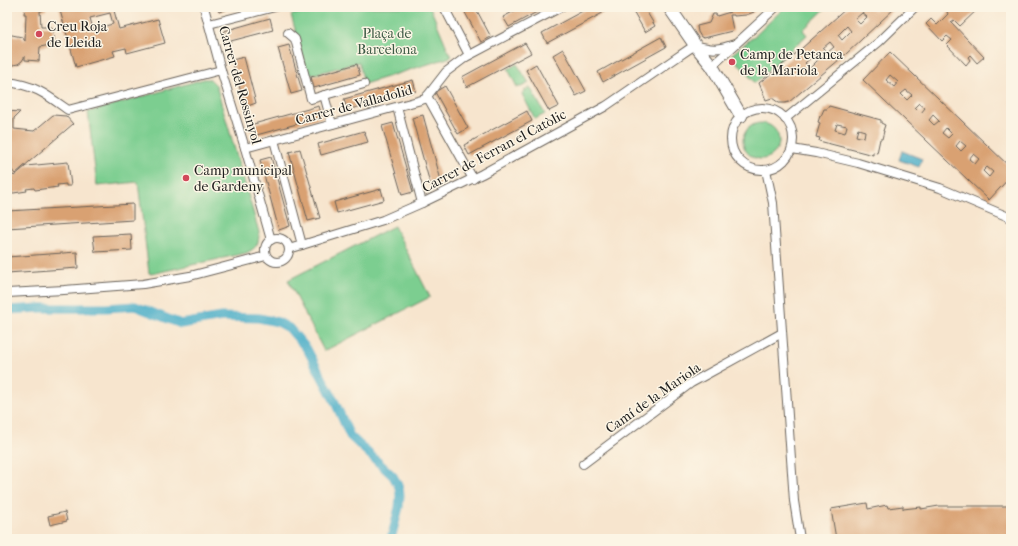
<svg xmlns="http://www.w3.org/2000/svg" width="1018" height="546" font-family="'IM FELL French Canon',serif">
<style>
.green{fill:#7bce90;stroke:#4c7556}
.water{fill:#49adc8;stroke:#326472}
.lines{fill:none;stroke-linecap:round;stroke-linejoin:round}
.canal{stroke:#49adc8;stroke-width:9}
.building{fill:#d9a172;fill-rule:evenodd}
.street-casing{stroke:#69625a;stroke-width:10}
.secondary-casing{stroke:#69625a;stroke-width:14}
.street{stroke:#fff;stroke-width:8}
.secondary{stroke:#fff;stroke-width:12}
.poi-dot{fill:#d1495b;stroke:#fcf5e5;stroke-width:1.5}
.labels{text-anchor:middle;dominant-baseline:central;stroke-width:3;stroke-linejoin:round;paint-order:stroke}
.poi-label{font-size:14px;fill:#1c1c1c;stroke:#fcf5e5;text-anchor:start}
.park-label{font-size:14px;fill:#3d5a45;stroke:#fcf5e5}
.street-label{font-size:14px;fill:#1c1c1c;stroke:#fcf5e5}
</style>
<rect width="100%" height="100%" fill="#fcf5e5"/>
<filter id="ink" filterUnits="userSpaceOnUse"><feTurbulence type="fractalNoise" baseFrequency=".025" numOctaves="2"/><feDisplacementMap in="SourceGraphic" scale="8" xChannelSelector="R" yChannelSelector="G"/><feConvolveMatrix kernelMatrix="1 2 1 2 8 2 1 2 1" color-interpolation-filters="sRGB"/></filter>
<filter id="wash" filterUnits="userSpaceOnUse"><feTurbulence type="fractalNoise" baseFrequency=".012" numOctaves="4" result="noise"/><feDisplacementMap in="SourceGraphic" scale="16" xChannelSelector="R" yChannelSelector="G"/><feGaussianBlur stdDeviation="0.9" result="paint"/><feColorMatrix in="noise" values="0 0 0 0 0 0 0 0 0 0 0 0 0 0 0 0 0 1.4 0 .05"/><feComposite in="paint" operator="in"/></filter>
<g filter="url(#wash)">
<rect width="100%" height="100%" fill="#f7e5ce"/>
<!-- green -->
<g class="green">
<path d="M 323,7 L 430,7 L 451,57 L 364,84 L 359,62 L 308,76 L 291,15 Z"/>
<path d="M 785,7 L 827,7 L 803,30 L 807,35 L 755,83 L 731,55 L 758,33 Z"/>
<path d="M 517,64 L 529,83 L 521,87 L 517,87 L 508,69 Z"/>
<path d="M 204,79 L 210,79 L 216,85 L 259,232 C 259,244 257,248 246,253 L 151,274 L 149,273 L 138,182 L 97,186 L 88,112 Z"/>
<path d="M 530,87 L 545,114 L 535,119 L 522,94 L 524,91 Z"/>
<circle cx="761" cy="141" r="18"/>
<path d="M 394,226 L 430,297 L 324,351 L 288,280 Z"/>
</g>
<!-- water -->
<path class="water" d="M 902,151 L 922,159 L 919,167 L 899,160 Z"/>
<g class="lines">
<!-- canal -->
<path class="canal" d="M 7,310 L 41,308 L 106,308 L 135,306 L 181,324 L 222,317 L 259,318 L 278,322 L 289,328 L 307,349 L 334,400 L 350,436 L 393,476 L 399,487 L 400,495 L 399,507 L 391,539"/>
</g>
<g id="blocks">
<!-- building -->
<g class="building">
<path d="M 25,7 L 46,7 L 46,10 L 40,11 L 41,27 L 52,27 L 55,44 L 40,47 L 39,61 L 25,60 L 25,56 L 22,61 L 18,64 L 13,65 L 7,64 L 7,34 L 22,37 L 25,41 L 26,14 L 24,14 Z"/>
<path d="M 59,7 L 113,7 L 119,29 L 158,19 L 165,43 L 127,53 L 126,48 L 113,51 L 115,56 L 76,67 ZM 110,13 L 113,24 L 93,29 L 90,18 Z"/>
<path d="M 217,7 L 234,7 L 219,12 Z"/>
<path d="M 462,7 L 475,7 L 491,37 L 481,42 Z"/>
<path d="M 522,7 L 546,7 L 509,27 L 503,17 Z"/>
<path d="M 590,7 L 609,7 L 610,9 L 547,43 L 542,33 Z"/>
<path d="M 631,7 L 644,7 L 655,26 L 645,32 Z"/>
<path d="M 729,7 L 753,7 L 754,12 L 746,15 L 734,16 L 734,15 L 730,15 L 733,30 L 732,31 L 704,38 L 701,37 L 698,32 L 697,26 L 709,23 L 713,14 L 716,14 L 717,16 L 730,12 Z"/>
<path d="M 848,7 L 871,7 L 874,10 L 878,7 L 896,7 L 846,54 L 789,102 L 785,103 L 779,103 L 772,98 L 766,100 L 759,83 L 792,57 ZM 862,13 L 867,17 L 860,24 L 855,19 ZM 847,26 L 851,31 L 842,40 L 838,35 ZM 830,42 L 834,47 L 827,53 L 823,48 ZM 814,55 L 818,60 L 810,68 L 805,63 Z"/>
<path d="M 952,7 L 980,7 L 960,26 L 954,20 L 951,22 L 984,57 L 977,63 L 970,55 L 968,57 L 970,60 L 966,65 L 947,45 L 952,40 L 947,36 L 942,41 L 926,24 L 931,19 L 937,25 L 948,14 L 947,12 Z"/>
<path d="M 270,18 L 273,30 L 227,42 L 224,31 Z"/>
<path d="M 661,37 L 666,47 L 603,82 L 598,72 Z"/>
<path d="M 525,43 L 531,53 L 467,87 L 462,77 Z"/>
<path d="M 289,45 L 302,91 L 291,94 L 278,48 Z"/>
<path d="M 563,49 L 586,91 L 576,96 L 553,55 Z"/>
<path d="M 890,52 L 1011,168 L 1011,176 L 989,200 L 863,80 ZM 890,75 L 898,82 L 894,87 L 886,80 ZM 906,90 L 912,95 L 907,100 L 901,94 ZM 919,103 L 925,108 L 921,113 L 915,107 ZM 933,115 L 939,121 L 934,125 L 929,120 ZM 946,128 L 952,134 L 948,138 L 942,133 ZM 960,141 L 966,146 L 961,151 L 956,146 ZM 973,154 L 979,159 L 975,164 L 969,159 ZM 987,167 L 993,172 L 989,177 L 983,171 Z"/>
<path d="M 244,57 L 256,103 L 245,107 L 232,60 Z"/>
<path d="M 357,64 L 360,75 L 314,88 L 311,77 Z"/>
<path d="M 536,64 L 559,106 L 549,111 L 526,70 Z"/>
<path d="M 413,80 L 416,91 L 347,110 L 344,99 Z"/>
<path d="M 445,86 L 468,128 L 458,134 L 435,92 Z"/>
<path d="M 319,106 L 322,117 L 253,136 L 250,125 Z"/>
<path d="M 829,106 L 881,120 L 881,123 L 885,125 L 883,131 L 884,131 L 882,139 L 880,139 L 877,153 L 873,152 L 873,155 L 819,141 L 820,138 L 816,137 L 820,123 L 818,122 L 820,116 L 821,116 L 824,109 L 827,109 ZM 837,124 L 847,126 L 845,133 L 835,130 ZM 858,129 L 865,131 L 864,138 L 856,136 Z"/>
<path d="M 7,111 L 20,112 L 14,118 L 14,129 L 34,131 L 53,115 L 66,116 L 73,124 L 15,174 L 7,164 Z"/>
<path d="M 527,111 L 532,121 L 469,155 L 464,145 Z"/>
<path d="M 423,115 L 442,184 L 431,187 L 412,118 Z"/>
<path d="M 393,123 L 413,192 L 402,195 L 382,126 Z"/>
<path d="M 364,131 L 368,142 L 321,155 L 318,144 Z"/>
<path d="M 300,149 L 320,218 L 308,221 L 289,152 Z"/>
<path d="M 271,157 L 290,226 L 279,230 L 260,160 Z"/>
<path d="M 68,162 L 71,186 L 66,186 L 66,184 L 57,185 L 58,187 L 35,190 L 34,188 L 26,189 L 27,191 L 7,194 L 7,168 L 14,176 L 26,166 Z"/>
<path d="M 381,189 L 384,200 L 337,213 L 334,202 Z"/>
<path d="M 133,204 L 133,220 L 7,228 L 7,211 Z"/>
<path d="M 131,234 L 132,250 L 95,252 L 93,236 Z"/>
<path d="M 77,252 L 78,268 L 7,273 L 7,257 Z"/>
<path d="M 867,503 L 868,509 L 887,505 L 888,508 L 903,506 L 903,509 L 921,507 L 921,509 L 939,506 L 1009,506 L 1011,510 L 1011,539 L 836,539 L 831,509 Z"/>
<path d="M 65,512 L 67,521 L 50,525 L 48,516 Z"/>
</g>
</g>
</g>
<g filter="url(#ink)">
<use href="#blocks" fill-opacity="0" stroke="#69625a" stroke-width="1"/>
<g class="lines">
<defs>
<g id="street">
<path d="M 204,7 L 221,70 L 245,148 L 271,240"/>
<path d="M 444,7 L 469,55"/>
<path d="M 209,24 L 275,7"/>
<path d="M 288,33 L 295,39 L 311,99 L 364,84"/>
<path d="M 712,66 L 776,7"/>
<path d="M 7,82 C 35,85 47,95 68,110 L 221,70"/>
<path d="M 324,95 L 332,124"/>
<path d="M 427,96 L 473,179"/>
<path d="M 397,107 L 422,203"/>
<circle cx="762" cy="139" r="31"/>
<path d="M 785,119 L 879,42 L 915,7"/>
<path d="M 274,140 L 302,245"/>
<path d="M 245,148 L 425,99 L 446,72 L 466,57 L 561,7"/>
<path d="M 792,149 L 816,153 L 858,163 L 940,188 L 1011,218"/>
<path d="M 766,170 L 773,203 L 794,501 L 800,539"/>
<circle cx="277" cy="250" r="12"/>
<path d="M 289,249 L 383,220 L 422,203 L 482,174 L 606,106 L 676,58 L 695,45 C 712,50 718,50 735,44"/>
<path d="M 7,293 L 64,290 L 143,284 L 190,276 L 266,256"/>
<path d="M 583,464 L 691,383 L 782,333"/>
</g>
<path id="secondary" d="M 669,7 L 695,45 L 712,66 L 741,116"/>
</defs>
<!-- street casing -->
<use href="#street" class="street-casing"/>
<!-- secondary casing -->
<use href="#secondary" class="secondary-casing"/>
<!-- street -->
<use href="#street" class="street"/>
<!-- secondary -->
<use href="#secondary" class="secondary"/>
</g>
</g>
<!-- markers -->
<g class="poi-dot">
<circle cx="39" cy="34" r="4"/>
<circle cx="732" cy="62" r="4"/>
<circle cx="186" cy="178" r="4"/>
</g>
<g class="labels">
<!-- poi labels -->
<g class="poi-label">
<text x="47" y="26">Creu Roja<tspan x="47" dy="16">de Lleida</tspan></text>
<text x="740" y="54">Camp de Petanca<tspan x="740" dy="16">de la Mariola</tspan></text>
<text x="194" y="170">Camp municipal<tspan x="194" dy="16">de Gardeny</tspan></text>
</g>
<!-- park labels -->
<g class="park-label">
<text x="387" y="33">Plaça de<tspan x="387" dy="16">Barcelona</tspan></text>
</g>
<!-- street labels -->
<g class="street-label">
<text transform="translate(240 85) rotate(74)">Carrer del Rossinyol</text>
<text transform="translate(354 105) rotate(-15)">Carrer de Valladolid</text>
<text transform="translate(494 151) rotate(-28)">Carrer de Ferran el Catòlic</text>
<text transform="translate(653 398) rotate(-35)">Camí de la Mariola</text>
</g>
</g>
<!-- margin -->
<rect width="1018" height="546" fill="none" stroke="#fcf5e5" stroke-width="24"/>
</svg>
